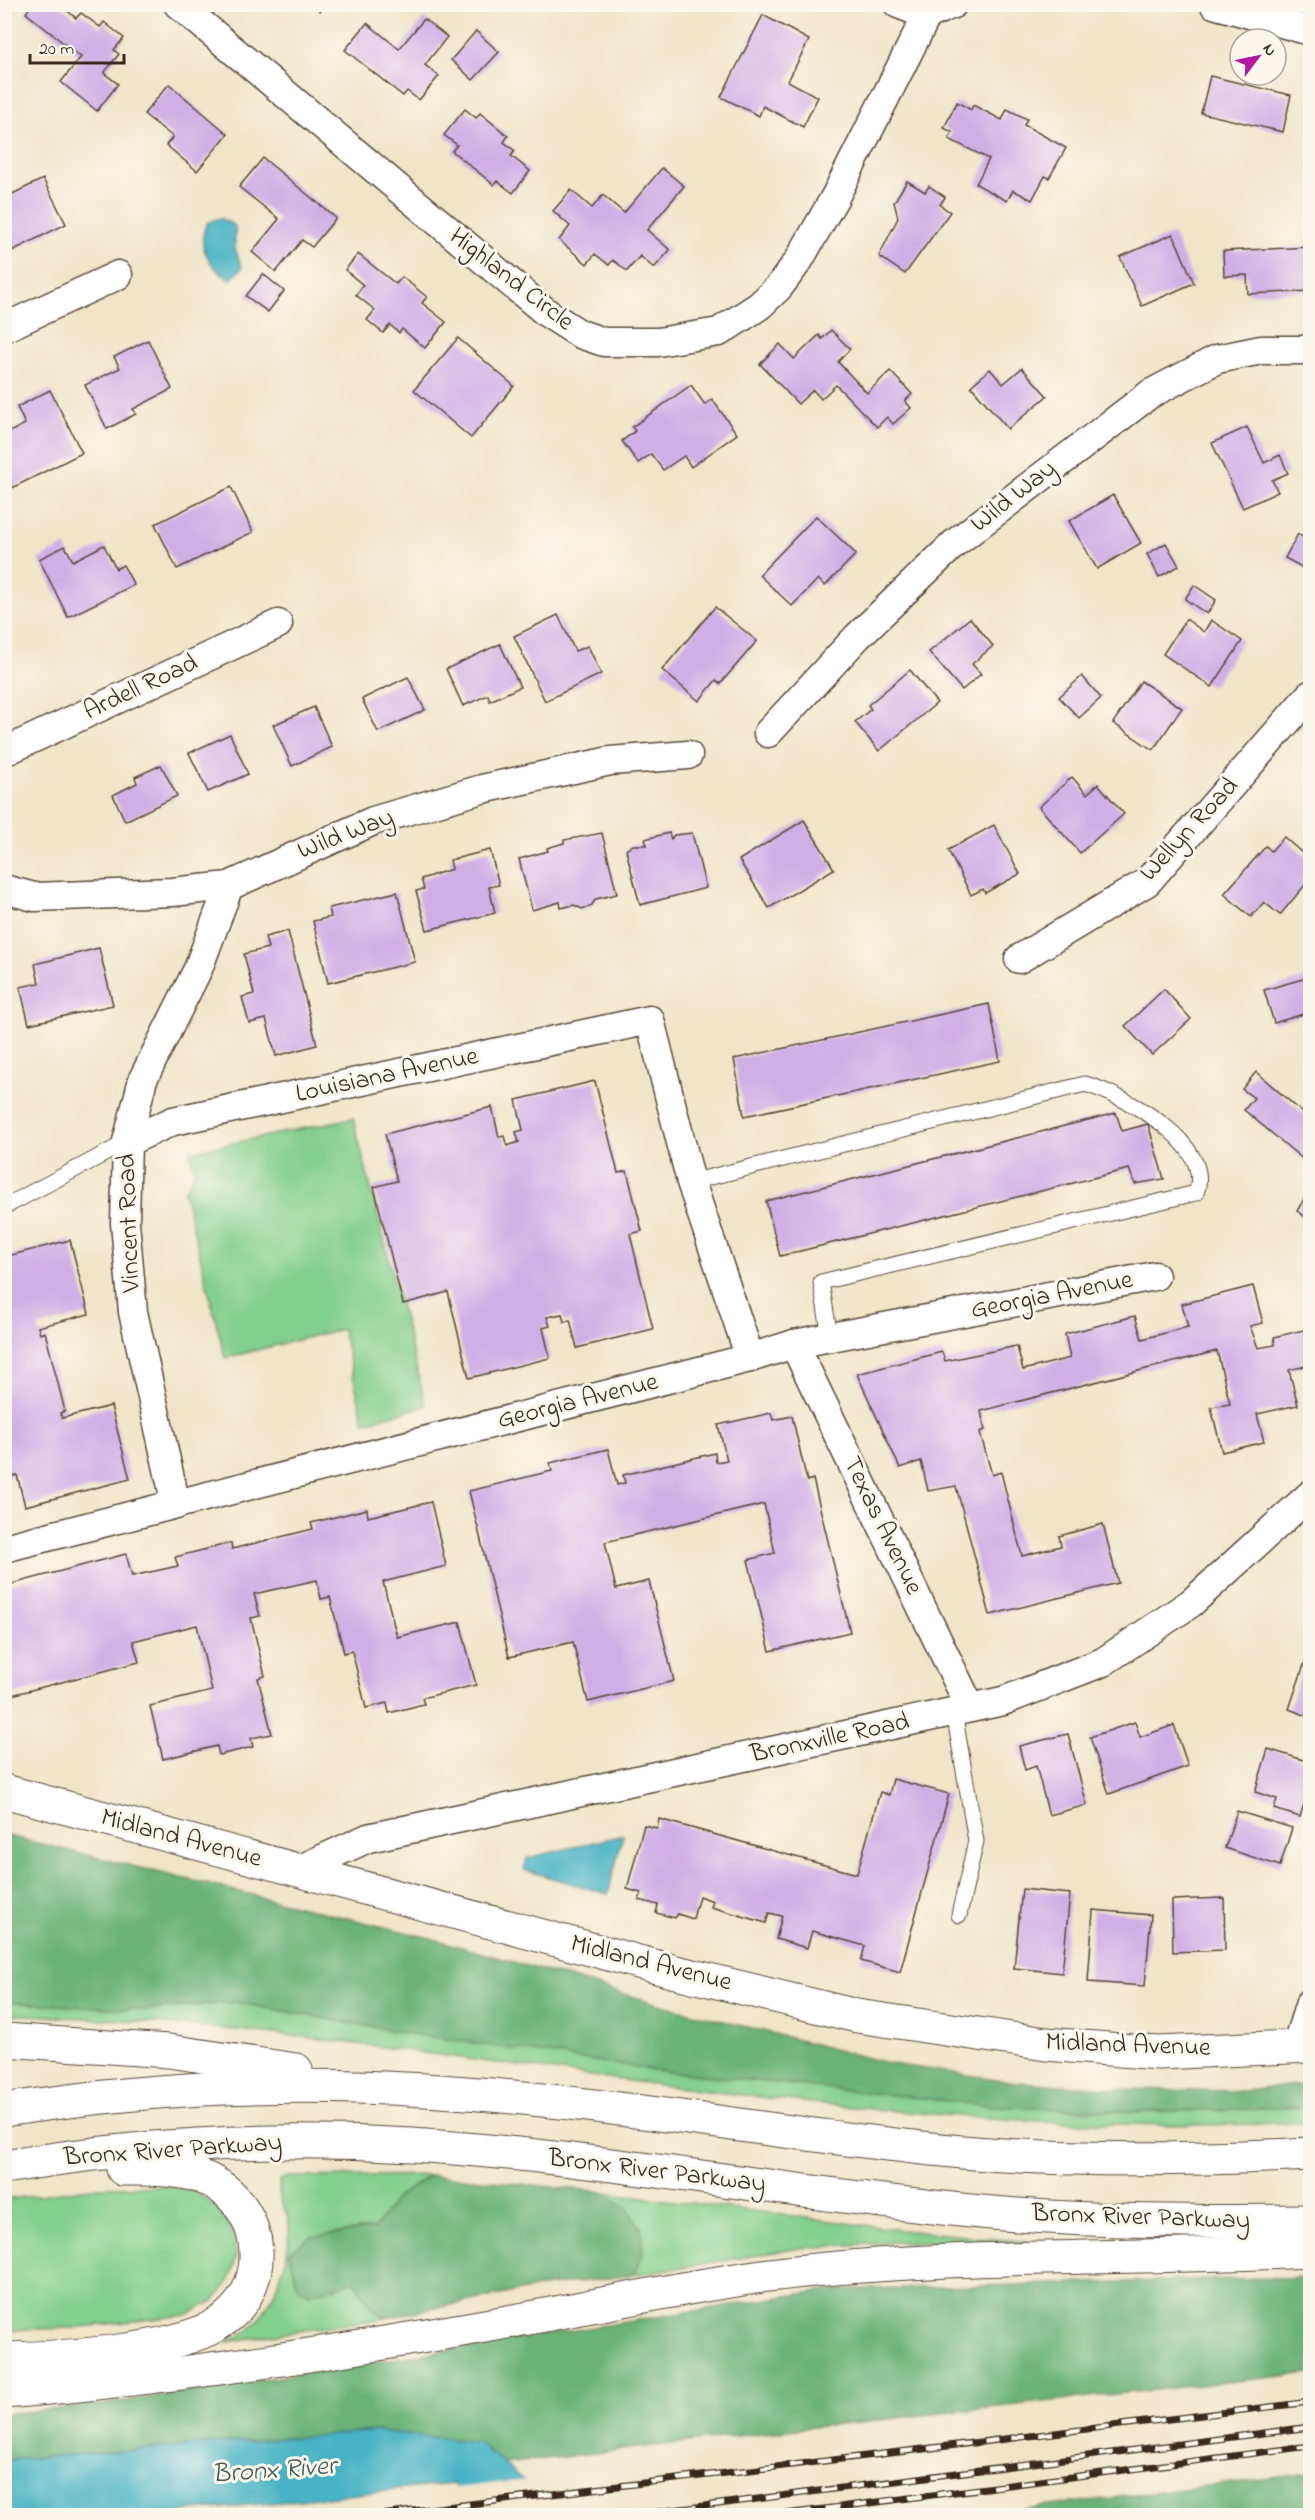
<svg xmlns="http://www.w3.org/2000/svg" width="1315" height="2520" font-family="'Indie Flower',sans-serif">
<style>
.green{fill:#83cf8d;stroke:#5f7c56;stroke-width:1.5}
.forest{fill:#6ab278;stroke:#526e4b;stroke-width:1.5}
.water{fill:#47b3c4;stroke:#416e71;stroke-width:1.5}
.pier{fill:#f0e5c9}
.building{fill:#d0aee6}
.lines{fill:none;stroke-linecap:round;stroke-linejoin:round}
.service-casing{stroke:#564638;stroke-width:17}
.minor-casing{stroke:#564638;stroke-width:31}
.tertiary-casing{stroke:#564638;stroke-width:35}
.motorway-casing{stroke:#564638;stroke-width:35}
.service{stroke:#fff;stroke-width:15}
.minor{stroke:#fff;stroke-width:28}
.tertiary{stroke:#fff;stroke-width:33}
.motorway{stroke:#fff;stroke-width:33}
.rail-casing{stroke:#3b2a1e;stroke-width:7}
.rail{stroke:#fbf7ec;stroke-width:4.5;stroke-dasharray:14;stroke-linecap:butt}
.labels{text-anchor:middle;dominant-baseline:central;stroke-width:6;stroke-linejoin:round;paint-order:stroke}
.street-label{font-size:26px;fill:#3b2a1e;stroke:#fbf7ec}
.water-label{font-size:27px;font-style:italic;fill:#3f5a58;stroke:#fbf7ec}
</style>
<rect width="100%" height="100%" fill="#fbf7ec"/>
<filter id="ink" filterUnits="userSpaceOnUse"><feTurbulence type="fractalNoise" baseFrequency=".0167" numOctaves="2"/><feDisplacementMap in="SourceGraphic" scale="12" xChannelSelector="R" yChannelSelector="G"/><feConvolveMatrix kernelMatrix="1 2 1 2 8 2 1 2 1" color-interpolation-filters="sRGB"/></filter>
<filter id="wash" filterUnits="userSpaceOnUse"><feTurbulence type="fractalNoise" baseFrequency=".008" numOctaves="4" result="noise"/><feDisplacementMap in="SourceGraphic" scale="24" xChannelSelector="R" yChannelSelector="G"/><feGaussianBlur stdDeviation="1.35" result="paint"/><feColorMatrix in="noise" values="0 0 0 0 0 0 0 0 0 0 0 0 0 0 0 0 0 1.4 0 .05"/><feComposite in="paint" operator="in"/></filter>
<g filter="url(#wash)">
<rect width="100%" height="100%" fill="#f0e5c9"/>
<!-- green -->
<g class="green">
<path d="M 353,1118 L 426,1406 L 364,1422 L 342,1329 L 225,1358 L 184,1191 L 195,1173 L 190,1152 Z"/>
<path d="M 4,2002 L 145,2010 L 235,2002 L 404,2033 L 995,2106 L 1141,2112 L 1310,2107 L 1310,2122 C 1079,2133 849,2110 620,2080 C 462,2059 303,2033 143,2022 C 97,2018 51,2017 5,2014 Z"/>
<path d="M 431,2175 L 397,2197 L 375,2228 L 311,2237 L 334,2288 L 354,2281 L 373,2309 L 386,2318 L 226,2342 C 233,2339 241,2335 247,2331 C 273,2310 291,2257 289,2224 C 288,2205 275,2205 280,2180 L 288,2177 Z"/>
<path d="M 169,2186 L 195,2192 L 219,2209 L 233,2234 L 236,2256 L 230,2280 L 214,2301 L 186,2315 L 74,2328 L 5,2330 L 4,2200 L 98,2187 Z"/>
<path d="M 603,2192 L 902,2230 L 1052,2244 L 900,2242 L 801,2248 L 633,2275 L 643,2254 L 628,2209 Z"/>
</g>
<!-- forest -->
<g class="forest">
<path d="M 4,1835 L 434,1939 L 662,2005 L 891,2064 L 1017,2082 L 1122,2089 L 1246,2091 L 1310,2083 L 1310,2107 L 1141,2112 L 995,2106 L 661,2071 L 404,2033 L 235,2002 L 145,2010 L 5,2002 Z"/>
<path d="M 431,2175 L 603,2192 L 628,2209 L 641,2229 L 643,2254 L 633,2275 L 535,2288 L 386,2318 L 373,2309 L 354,2281 L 309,2294 L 298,2287 L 289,2252 L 311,2237 L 375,2228 L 397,2197 Z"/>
<path d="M 1310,2277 L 1310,2373 L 813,2427 L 504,2464 L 477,2442 L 379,2431 L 5,2460 L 5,2414 L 114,2403 L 826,2290 Z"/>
<path d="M 1310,2473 L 1310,2515 L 978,2515 Z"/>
</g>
<!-- water -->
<g class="water">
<path d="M 220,218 L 235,226 L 235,248 L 242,268 L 230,280 C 210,267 194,245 208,222 Z"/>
<path d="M 623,1835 L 608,1894 L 524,1870 L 527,1858 Z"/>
<path d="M 379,2431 L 478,2442 L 523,2480 L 560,2515 L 482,2515 L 453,2484 L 155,2515 L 5,2516 L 5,2460 Z"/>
</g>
<!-- pier -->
<path class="pier" d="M 528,2480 L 560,2511 L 524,2516 L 479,2515 L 454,2488 Z"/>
<g id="blocks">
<!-- building -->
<g class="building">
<path d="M 32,4 L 59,4 L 76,18 L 81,13 L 100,27 L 104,22 L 124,38 L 114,50 L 119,54 L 104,73 L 118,84 L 97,111 L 61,82 L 81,57 L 26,13 Z"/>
<path d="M 312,4 L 325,4 L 320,11 Z"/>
<path d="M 763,15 L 809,40 L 788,81 L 818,97 L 803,127 L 763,106 L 759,116 L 721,97 Z"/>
<path d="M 424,19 L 447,37 L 425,65 L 439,76 L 419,100 L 407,91 L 403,96 L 345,50 L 367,23 L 399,49 Z"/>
<path d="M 476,31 L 499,52 L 473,80 L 451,60 Z"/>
<path d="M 1210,76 L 1291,95 L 1283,132 L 1201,113 Z"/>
<path d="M 169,84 L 228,134 L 197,171 L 166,145 L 173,137 L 144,114 Z"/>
<path d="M 957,102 L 971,110 L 973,105 L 1002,120 L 1007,109 L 1027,119 L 1024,125 L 1066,148 L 1049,178 L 1045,176 L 1032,200 L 1013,190 L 1007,201 L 976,184 L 989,159 L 949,139 L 952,132 L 944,128 Z"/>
<path d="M 465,109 L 476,118 L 480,113 L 508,136 L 504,142 L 515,151 L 511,156 L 530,171 L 513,193 L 497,181 L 494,185 L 452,151 L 457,145 L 444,135 Z"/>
<path d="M 263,158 L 336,218 L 312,247 L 302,240 L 276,272 L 252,252 L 279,219 L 239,187 Z"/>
<path d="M 662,168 L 684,186 L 647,230 L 670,250 L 654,268 L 640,256 L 627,271 L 613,260 L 609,265 L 595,254 L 587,264 L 559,240 L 570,226 L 553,211 L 571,190 L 592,208 L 603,195 L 624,213 Z"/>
<path d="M 43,179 L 66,224 L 4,255 L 4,198 Z"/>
<path d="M 907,181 L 925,192 L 929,186 L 945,197 L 940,205 L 950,212 L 905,274 L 879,256 L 898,218 L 894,202 Z"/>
<path d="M 1173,234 L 1194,283 L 1142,306 L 1120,257 Z"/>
<path d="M 1310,247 L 1310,291 L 1248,294 L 1247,275 L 1224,276 L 1223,251 Z"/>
<path d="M 358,254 L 396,284 L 402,277 L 427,297 L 422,303 L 446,322 L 425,348 L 402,329 L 399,333 L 390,325 L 383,333 L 367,320 L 375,310 L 356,295 L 363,285 L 345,270 Z"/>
<path d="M 263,274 L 284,291 L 268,312 L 246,296 Z"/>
<path d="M 831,330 L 850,349 L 838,362 L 867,393 L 890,371 L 912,394 L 905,401 L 911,408 L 893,424 L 887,417 L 877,427 L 836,385 L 821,399 L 813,390 L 798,404 L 760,364 L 780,344 L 794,359 L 819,335 L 822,339 Z"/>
<path d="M 458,338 L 514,386 L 471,438 L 414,390 Z"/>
<path d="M 148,340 L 172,389 L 133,409 L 136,414 L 107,429 L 85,385 L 120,368 L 114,357 Z"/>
<path d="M 1022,368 L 1047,396 L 1008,429 L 971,386 L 990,369 L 1003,384 Z"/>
<path d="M 691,385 L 705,405 L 712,399 L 737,434 L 691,467 L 684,456 L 663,470 L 651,454 L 638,463 L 622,441 L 635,431 L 632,427 Z"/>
<path d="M 50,390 L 82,453 L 4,492 L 4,435 L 25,424 L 17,407 Z"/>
<path d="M 1247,427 L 1264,463 L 1280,455 L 1288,473 L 1272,480 L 1278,492 L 1243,508 L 1212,443 Z"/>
<path d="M 231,487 L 253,532 L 177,569 L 155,524 Z"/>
<path d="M 1113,495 L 1141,543 L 1097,569 L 1069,521 Z"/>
<path d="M 816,516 L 856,554 L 825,586 L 818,579 L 792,606 L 759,575 Z"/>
<path d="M 1298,534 L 1310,541 L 1309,571 L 1285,558 Z"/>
<path d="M 1166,543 L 1179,566 L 1159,577 L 1147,554 Z"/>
<path d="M 104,545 L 116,569 L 123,565 L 134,585 L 68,617 L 39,559 L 65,546 L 73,561 Z"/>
<path d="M 1194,585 L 1216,600 L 1207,614 L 1185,599 Z"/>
<path d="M 715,607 L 757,641 L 720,684 L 716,680 L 699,701 L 662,670 Z"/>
<path d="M 558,615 L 575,651 L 588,646 L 601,674 L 545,701 L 514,636 Z"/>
<path d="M 970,618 L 993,646 L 972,664 L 981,674 L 962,690 L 929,652 Z"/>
<path d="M 1186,619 L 1204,632 L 1211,620 L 1242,641 L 1212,687 L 1163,654 Z"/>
<path d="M 500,644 L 520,687 L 490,701 L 488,695 L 463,706 L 446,669 Z"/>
<path d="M 910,670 L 937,703 L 879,751 L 855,722 L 871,709 L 868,705 Z"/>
<path d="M 1082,676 L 1101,698 L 1079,718 L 1059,697 Z"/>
<path d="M 408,677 L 425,710 L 378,732 L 362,699 Z"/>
<path d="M 1141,681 L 1182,708 L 1153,750 L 1113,723 Z"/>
<path d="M 314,707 L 332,747 L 292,766 L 273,725 Z"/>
<path d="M 230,734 L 248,774 L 208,792 L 189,753 Z"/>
<path d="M 161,765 L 177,796 L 125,821 L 113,795 L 137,783 L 135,777 Z"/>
<path d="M 1072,777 L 1087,794 L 1098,784 L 1124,814 L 1080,853 L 1039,807 Z"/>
<path d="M 804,820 L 834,869 L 769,908 L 739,860 Z"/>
<path d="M 994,825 L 1020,874 L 985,893 L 983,889 L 971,895 L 948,850 Z"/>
<path d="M 602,833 L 617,894 L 596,899 L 591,906 L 582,909 L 574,905 L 561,908 L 560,902 L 532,910 L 519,859 L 548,851 L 547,848 L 564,843 L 564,840 Z"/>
<path d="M 669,833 L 671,839 L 674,835 L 692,833 L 706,888 L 640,905 L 626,850 L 633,845 L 647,845 L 645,839 Z"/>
<path d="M 1284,837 L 1310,860 L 1310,879 L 1280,915 L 1264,902 L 1251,917 L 1224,894 L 1266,846 L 1271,851 Z"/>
<path d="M 490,850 L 499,885 L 489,887 L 495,913 L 427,930 L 416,891 L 424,889 L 421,879 L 452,869 L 450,860 Z"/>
<path d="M 397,892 L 415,962 L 328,983 L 313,921 L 331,917 L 329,908 Z"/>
<path d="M 288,931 L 317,1045 L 276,1056 L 266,1019 L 249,1023 L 242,997 L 254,994 L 244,954 L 268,948 L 265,937 Z"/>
<path d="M 99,948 L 113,1005 L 29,1024 L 20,987 L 39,983 L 35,964 Z"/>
<path d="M 1310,977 L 1310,1012 L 1274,1023 L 1264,990 Z"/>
<path d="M 1164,989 L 1191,1019 L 1152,1055 L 1125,1026 Z"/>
<path d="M 989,1004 L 1000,1061 L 744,1116 L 734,1059 Z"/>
<path d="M 1256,1072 L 1310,1119 L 1310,1154 L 1305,1161 L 1244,1110 L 1254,1098 L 1242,1089 Z"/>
<path d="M 595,1081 L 618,1173 L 627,1171 L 642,1231 L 630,1234 L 653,1329 L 577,1348 L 570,1320 L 564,1322 L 562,1314 L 547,1317 L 550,1326 L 543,1328 L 550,1358 L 469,1378 L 448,1292 L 403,1304 L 374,1187 L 397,1181 L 385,1134 L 492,1107 L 499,1137 L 504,1136 L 507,1146 L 519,1142 L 516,1132 L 523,1130 L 516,1100 Z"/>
<path d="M 1116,1113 L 1122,1131 L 1148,1124 L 1164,1179 L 1135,1184 L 1129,1169 L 780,1256 L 766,1201 Z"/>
<path d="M 1310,1189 L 1310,1220 L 1297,1211 Z"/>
<path d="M 70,1240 L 89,1314 L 38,1327 L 40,1334 L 45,1332 L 65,1411 L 60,1413 L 62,1418 L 111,1406 L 130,1479 L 25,1506 L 17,1475 L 4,1478 L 4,1257 Z"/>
<path d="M 1253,1286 L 1263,1323 L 1250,1326 L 1258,1348 L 1275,1345 L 1274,1337 L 1308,1329 L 1310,1337 L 1310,1365 L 1289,1370 L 1298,1405 L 1257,1414 L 1264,1442 L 1222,1452 L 1211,1407 L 1230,1404 L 1217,1351 L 981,1411 L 985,1430 L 980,1432 L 992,1475 L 1001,1472 L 1022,1556 L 1061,1546 L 1059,1536 L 1103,1524 L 1118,1583 L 990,1615 L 956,1486 L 928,1491 L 921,1461 L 900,1468 L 857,1374 L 942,1352 L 945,1361 L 1017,1346 L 1023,1370 L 1070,1358 L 1065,1334 L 1135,1316 L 1142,1339 L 1188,1327 L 1182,1304 Z"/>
<path d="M 771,1413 L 773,1420 L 792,1416 L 807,1481 L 813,1479 L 850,1632 L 770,1651 L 748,1560 L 775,1553 L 764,1504 L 605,1542 L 616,1589 L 649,1581 L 674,1681 L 588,1702 L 573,1642 L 509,1657 L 469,1491 L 552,1471 L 550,1463 L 608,1449 L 617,1485 L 625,1483 L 623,1475 L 715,1453 L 716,1462 L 727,1460 L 718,1425 Z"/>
<path d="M 431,1502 L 446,1566 L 383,1582 L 397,1637 L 460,1622 L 476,1685 L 422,1698 L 424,1704 L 389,1713 L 387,1703 L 366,1708 L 352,1651 L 344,1653 L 330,1597 L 321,1599 L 317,1580 L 254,1594 L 260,1616 L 251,1618 L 265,1676 L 258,1678 L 272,1734 L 251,1738 L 253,1747 L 219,1755 L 217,1746 L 163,1759 L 150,1706 L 212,1691 L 197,1625 L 133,1641 L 139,1662 L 4,1697 L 4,1586 L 126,1554 L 132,1576 L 178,1566 L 175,1557 L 231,1543 L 232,1549 L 313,1529 L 311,1523 L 367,1509 L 368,1517 Z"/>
<path d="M 1310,1647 L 1310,1717 L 1289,1709 Z"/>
<path d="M 1135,1722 L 1140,1737 L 1174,1725 L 1188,1766 L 1109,1794 L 1090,1737 Z"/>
<path d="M 1068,1734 L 1087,1805 L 1049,1815 L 1036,1766 L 1025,1770 L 1019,1746 Z"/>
<path d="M 1268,1749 L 1310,1762 L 1310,1785 L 1300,1817 L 1274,1809 L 1277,1799 L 1255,1792 Z"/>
<path d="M 893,1779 L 949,1794 L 900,1972 L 861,1961 L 865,1946 L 812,1931 L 807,1948 L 776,1939 L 782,1916 L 769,1913 L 766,1923 L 711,1907 L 713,1901 L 699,1896 L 693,1919 L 678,1914 L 675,1918 L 656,1913 L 658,1905 L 639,1900 L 641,1893 L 627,1889 L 644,1825 L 657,1828 L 659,1819 L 857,1874 L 880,1792 L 889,1795 Z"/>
<path d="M 1237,1811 L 1292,1828 L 1280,1866 L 1225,1848 Z"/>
<path d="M 1022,1889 L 1070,1894 L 1062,1973 L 1014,1968 Z"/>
<path d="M 1224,1898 L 1225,1950 L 1173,1952 L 1172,1900 Z"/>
<path d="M 1093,1910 L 1151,1915 L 1145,1986 L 1088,1982 Z"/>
</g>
</g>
</g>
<g filter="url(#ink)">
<use href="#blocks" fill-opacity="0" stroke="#564638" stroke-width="1.5"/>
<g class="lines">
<defs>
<g id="service">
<path d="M 691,1182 L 1085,1084 C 1123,1095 1215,1143 1196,1193 L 821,1282 L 830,1337"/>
<path d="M 4,1207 L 127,1142"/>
<path d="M 954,1712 L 976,1841 L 959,1915"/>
</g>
<g id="minor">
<path d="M 178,4 L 547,313 L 580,334 L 604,342 L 658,342 L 719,332 L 759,306 L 779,287 L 799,260 L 835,197 L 927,15"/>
<path d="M 898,4 L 927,15 L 953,4"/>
<path d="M 1214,4 L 1310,31"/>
<path d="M 4,328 L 118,275"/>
<path d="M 768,733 L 857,637 L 955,543 L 1150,394 L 1217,359 L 1261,350 L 1310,350"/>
<path d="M 4,752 L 278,624"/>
<path d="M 4,889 L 34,897 L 172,892 L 229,886 L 373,821 L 482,789 L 610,761 L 688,755"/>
<path d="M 1019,959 L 1147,882 L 1310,695"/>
<path d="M 127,1142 L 173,1121 L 650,1020 L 691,1182 L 750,1358"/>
<path d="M 794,1344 L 970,1707"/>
<path d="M 176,1505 L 133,1312 L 125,1223 L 127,1142 L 143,1079 L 198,969 L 229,886"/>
<path d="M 4,1548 L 750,1358 L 794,1344 L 1155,1276"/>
<path d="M 296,1871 L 368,1838 L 1003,1701 L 1103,1662 L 1191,1603 L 1310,1495"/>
<path d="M 1296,2047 L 1310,2003"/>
</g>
<path id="tertiary" d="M 4,1791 L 672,1971 L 857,2016 L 1046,2044 L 1158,2053 L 1310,2046"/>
<g id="motorway">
<path d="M 4,2040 L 169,2051 L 296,2070"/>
<path d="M 4,2110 C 144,2088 284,2081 425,2090 C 605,2101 782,2135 962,2152 C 1077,2162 1194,2160 1310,2154"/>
<path d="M 4,2167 C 138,2144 277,2137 412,2145 C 603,2157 791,2194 981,2212 C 1091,2222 1201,2222 1310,2221"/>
<path d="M 4,2359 C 58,2358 171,2352 216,2325 C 273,2292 268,2209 209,2180 C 183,2168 151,2169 123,2169"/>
<path d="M 4,2392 C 171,2378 337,2352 502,2323 C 591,2307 680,2287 769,2275 C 948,2253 1130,2260 1310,2251"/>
</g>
</defs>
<!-- service casing -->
<use href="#service" class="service-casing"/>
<!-- minor casing -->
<use href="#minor" class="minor-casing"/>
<!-- tertiary casing -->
<use href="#tertiary" class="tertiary-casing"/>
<!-- motorway casing -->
<use href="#motorway" class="motorway-casing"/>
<!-- service -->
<use href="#service" class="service"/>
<!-- minor -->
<use href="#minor" class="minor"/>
<!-- tertiary -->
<use href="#tertiary" class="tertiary"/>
<!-- motorway -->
<use href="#motorway" class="motorway"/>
<defs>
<g id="rail">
<path d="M 372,2516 L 1310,2402"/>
<path d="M 627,2516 L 1310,2427"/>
<path d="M 770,2516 L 1310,2446"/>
</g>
</defs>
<!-- rail casing -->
<use href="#rail" class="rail-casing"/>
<!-- rail -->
<use href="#rail" class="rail"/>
</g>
</g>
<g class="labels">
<!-- street labels -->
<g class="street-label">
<text transform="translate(511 280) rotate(38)">Highland Circle</text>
<text transform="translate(1014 497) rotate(-38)">Wild Way</text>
<text transform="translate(141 688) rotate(-25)">Ardell Road</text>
<text transform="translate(1190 830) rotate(-47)">Wellyn Road</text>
<text transform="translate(346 835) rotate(-21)">Wild Way</text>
<text transform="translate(387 1076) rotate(-12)">Louisiana Avenue</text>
<text transform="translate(130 1223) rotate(-92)">Vincent Road</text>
<text transform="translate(1052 1296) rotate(-11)">Georgia Avenue</text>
<text transform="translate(578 1402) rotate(-14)">Georgia Avenue</text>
<text transform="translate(882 1526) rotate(64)">Texas Avenue</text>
<text transform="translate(830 1739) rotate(-12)">Bronxville Road</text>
<text transform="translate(181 1839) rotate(15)">Midland Avenue</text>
<text transform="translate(651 1964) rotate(14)">Midland Avenue</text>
<text transform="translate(1128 2046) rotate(2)">Midland Avenue</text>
<text transform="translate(173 2151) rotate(-4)">Bronx River Parkway</text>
<text transform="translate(657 2172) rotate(7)">Bronx River Parkway</text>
<text transform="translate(1141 2218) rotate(2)">Bronx River Parkway</text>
</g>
<!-- water labels -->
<g class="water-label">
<text transform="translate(274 2471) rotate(-4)">Bronx River</text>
</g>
</g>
<!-- margin -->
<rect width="1315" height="2520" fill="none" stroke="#fbf7ec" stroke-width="24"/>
<!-- north arrow -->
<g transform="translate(1258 57) rotate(58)"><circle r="28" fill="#fbf7ec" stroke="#aea59a" stroke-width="1.5"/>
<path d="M0-4.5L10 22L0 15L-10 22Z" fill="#b5179e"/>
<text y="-9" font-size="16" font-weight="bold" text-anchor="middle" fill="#3b2a1e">N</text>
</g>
<!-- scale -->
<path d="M30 54v9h94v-9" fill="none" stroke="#3b2a1e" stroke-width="3"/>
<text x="39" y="54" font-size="18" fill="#3b2a1e" stroke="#fbf7ec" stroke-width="4.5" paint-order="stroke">20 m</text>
</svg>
